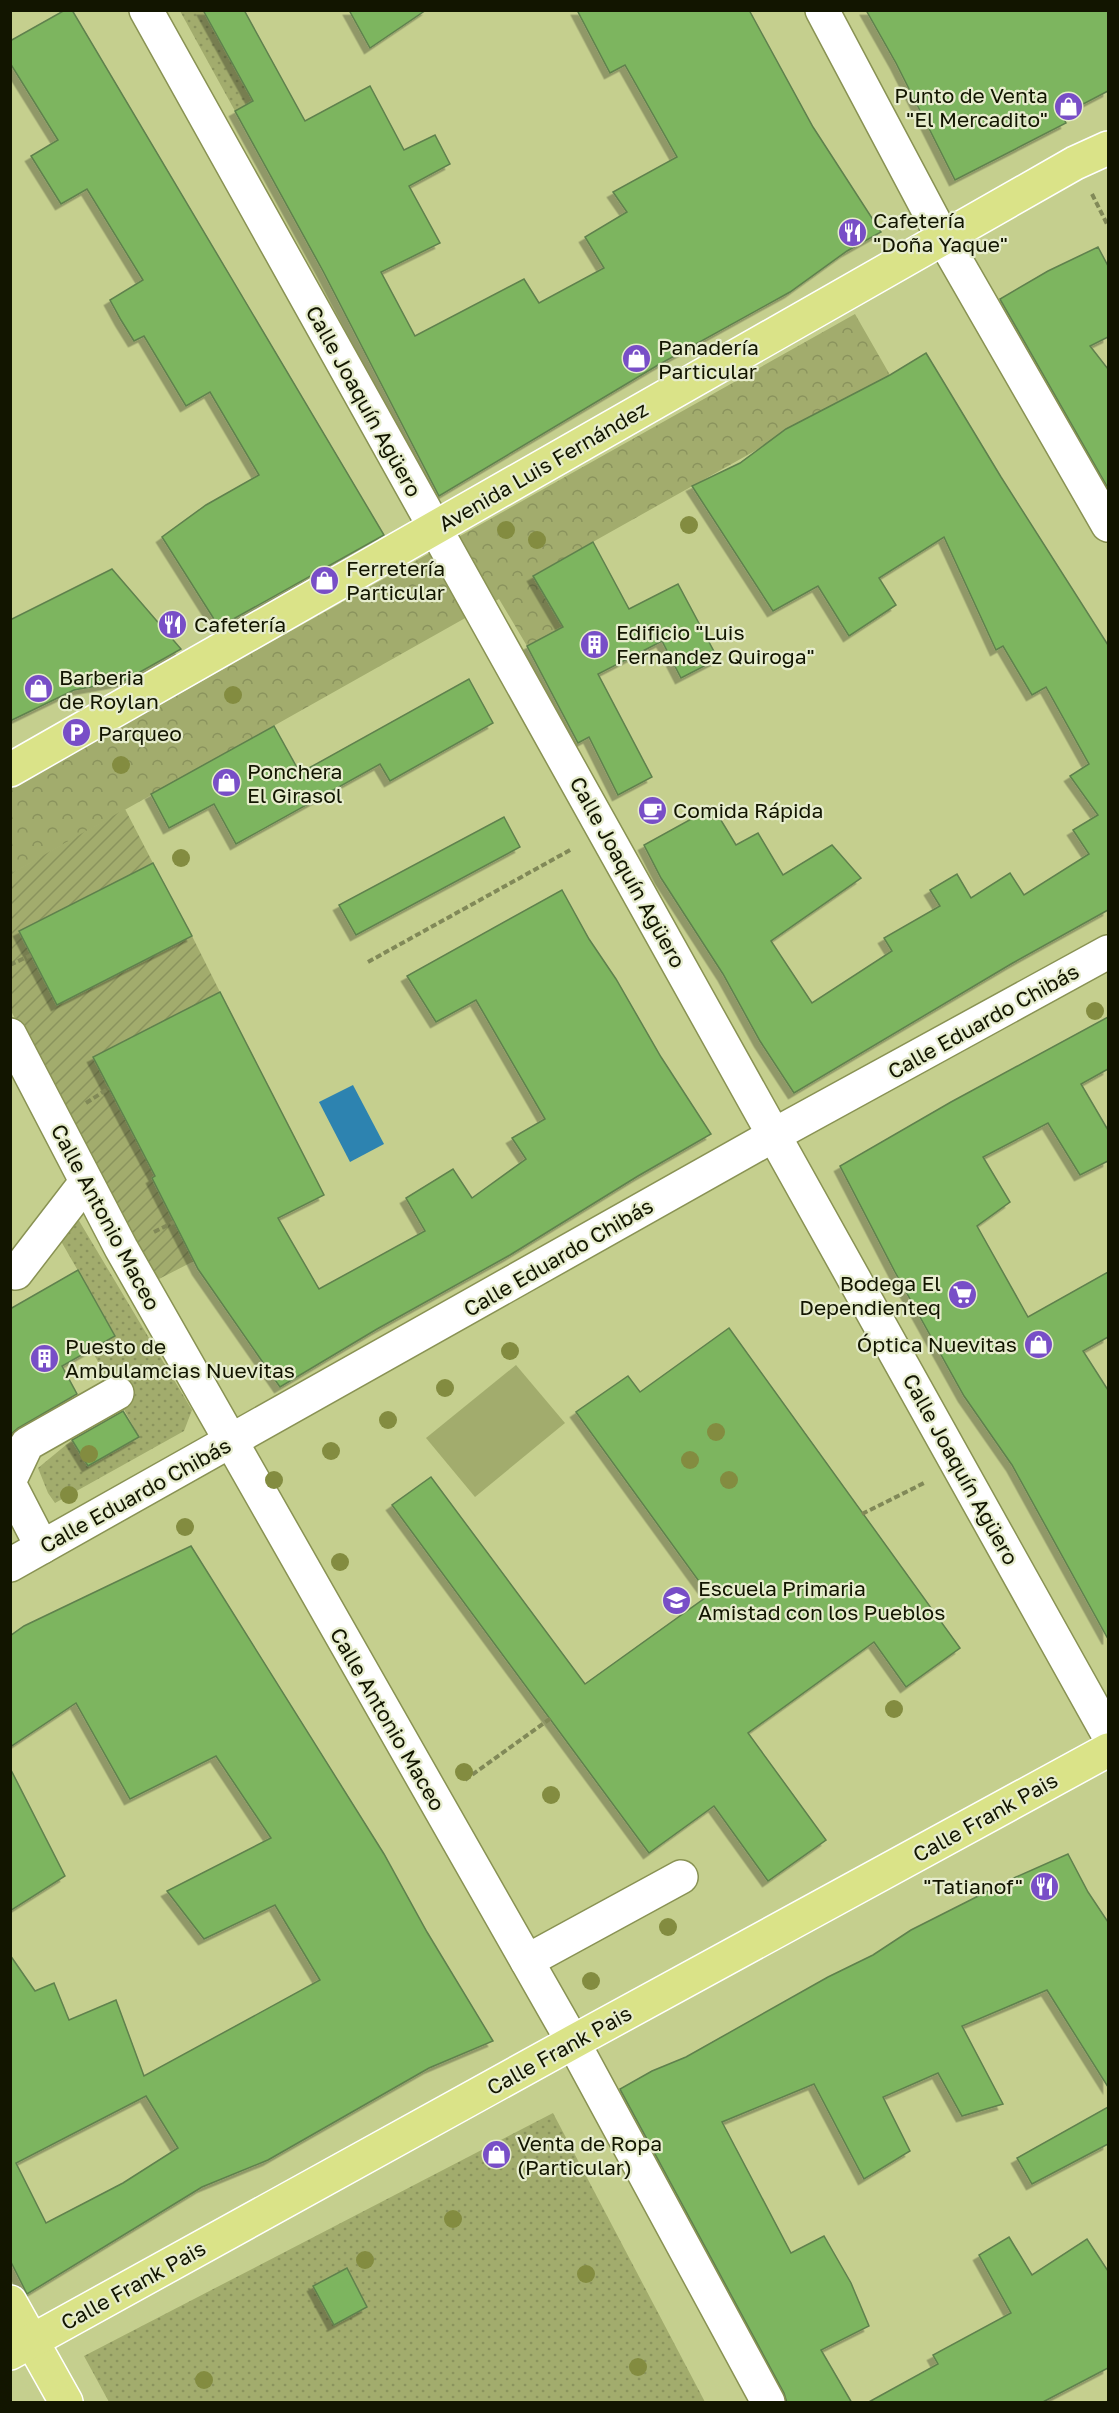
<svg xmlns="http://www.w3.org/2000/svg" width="1119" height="2413" font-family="'Golos Text',sans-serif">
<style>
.grass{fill:url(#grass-dots)}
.park{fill:url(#park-crowns)}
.garden{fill:url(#garden-furrows)}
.pitch{fill:#a2ac6d}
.water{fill:#2d83b0}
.building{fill:#7db55e;stroke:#5f814d;stroke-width:1.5;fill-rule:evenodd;filter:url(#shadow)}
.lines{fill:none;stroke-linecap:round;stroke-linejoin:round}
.minor-casing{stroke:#899253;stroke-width:36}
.major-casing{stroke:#fff;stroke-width:36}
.path{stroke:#818958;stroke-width:4;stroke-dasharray:6 3;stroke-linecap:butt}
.minor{stroke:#fff;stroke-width:33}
.major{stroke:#dae388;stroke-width:33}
.tree{fill:#838c40}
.labels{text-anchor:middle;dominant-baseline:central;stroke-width:4.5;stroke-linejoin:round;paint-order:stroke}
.poi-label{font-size:21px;fill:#121500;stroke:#e6eccc;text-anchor:start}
.street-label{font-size:21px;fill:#121500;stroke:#e6eccc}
</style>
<defs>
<pattern id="grass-dots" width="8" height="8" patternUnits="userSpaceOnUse" patternTransform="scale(1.5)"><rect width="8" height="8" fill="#a2ac6d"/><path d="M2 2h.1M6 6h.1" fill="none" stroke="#8a935d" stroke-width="1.8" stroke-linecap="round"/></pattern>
<pattern id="park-crowns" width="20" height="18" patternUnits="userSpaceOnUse" patternTransform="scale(1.5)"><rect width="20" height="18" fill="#a2ac6d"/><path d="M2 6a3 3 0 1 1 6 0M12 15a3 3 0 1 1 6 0" fill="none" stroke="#8a935d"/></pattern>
<pattern id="garden-furrows" width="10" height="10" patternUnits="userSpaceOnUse" patternTransform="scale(1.5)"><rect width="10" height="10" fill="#a2ac6d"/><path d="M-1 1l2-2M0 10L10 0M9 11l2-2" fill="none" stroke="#8a935d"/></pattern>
<filter id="shadow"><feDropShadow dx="-5.5" dy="5.5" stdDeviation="0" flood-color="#0004"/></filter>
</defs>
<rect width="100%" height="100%" fill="#c5cf8e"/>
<!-- grass -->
<g class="grass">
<path d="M 180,11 L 203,11 L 253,101 L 235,111 Z"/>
<path d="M 75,1214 L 192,1410 L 184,1431 L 55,1503 L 48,1493 L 38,1468 L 72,1440 L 88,1466 L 139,1437 L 91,1349 L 115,1335 L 54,1229 Z"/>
<path d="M 553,2113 L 705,2402 L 109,2402 L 84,2356 Z"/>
</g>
<!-- park -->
<path class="park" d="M 855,314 L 890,375 L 534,575 L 563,627 L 527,646 L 499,599 L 11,874 L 10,789 Z"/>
<!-- garden -->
<path class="garden" d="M 125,809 L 153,863 L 19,932 L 57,1005 L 192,936 L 220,992 L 93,1057 L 132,1131 L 258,1068 L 194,1261 L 157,1280 L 11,1011 L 10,874 Z"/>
<!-- pitch -->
<path class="pitch" d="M 516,1365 L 565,1423 L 475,1497 L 426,1438 Z"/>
<!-- water -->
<path class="water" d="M 353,1085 L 384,1144 L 350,1162 L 319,1102 Z"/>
<!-- building -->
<g class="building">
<path d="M 65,10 L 72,10 L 384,535 L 219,627 L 162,537 L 206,505 L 259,475 L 210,392 L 186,406 L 144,336 L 134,341 L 121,320 L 110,300 L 143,280 L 87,189 L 61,204 L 31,156 L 58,140 L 10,63 L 10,41 Z"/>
<path d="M 203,10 L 244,10 L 305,121 L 370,86 L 404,150 L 435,135 L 450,164 L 409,186 L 440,243 L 381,272 L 415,336 L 524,279 L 539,303 L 604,268 L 585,237 L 627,212 L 613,192 L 677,157 L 625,65 L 610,73 L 577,10 L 749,10 L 813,127 L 881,232 L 847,251 L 790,292 L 658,365 L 439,496 L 323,271 L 235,111 L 253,101 Z"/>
<path d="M 349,10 L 426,10 L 370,48 Z"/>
<path d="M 866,10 L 1108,10 L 1108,91 L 1062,115 L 1066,123 L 955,180 L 896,63 Z"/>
<path d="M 1098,247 L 1108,266 L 1108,337 L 1090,346 L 1108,369 L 1108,488 L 1000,299 L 1048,271 Z"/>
<path d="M 926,353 L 1001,477 L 1108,645 L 1108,910 L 1011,964 L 794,1093 L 760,1041 L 723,974 L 661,878 L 644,845 L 713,807 L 736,845 L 758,833 L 783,875 L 832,845 L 861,878 L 771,941 L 812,1003 L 892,951 L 884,938 L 940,906 L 930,890 L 957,874 L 971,898 L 1010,873 L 1024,895 L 1089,854 L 1073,830 L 1098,815 L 1070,776 L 1089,764 L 1046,687 L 1032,695 L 1003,646 L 996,650 L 944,537 L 879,578 L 896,605 L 849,636 L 818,586 L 773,611 L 692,486 L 740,463 L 786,429 L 890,375 Z"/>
<path d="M 593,542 L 629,609 L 678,584 L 718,659 L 681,678 L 662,641 L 598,674 L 652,777 L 618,795 L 589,737 L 578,743 L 527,646 L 563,627 L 533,576 Z"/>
<path d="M 112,569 L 181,649 L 124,681 L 74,690 L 10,721 L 10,620 Z"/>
<path d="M 469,679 L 493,723 L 390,781 L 380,764 L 236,844 L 214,804 L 169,828 L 151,794 L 274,726 L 300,773 Z"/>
<path d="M 504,817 L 520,847 L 356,935 L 339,905 Z"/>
<path d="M 153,863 L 192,936 L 57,1005 L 19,931 Z"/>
<path d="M 562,890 L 589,939 L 616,979 L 661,1057 L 711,1134 L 638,1176 L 510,1255 L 377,1329 L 280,1387 L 198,1269 L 152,1178 L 155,1176 L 93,1057 L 220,992 L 324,1195 L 278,1218 L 319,1289 L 425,1231 L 406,1198 L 453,1169 L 472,1198 L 526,1159 L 512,1138 L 545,1119 L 476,1000 L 436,1022 L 407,976 Z"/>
<path d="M 1108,1017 L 1108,1069 L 1081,1084 L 1108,1130 L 1108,1161 L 1080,1175 L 1048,1123 L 983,1157 L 1010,1202 L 977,1226 L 1028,1317 L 1108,1272 L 1108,1337 L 1083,1351 L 1108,1390 L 1108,1639 L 1012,1465 L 964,1396 L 895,1272 L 840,1166 L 951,1102 Z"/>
<path d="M 78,1270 L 115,1336 L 62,1366 L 77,1394 L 18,1428 L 10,1435 L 10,1309 Z"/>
<path d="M 729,1328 L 960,1648 L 906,1687 L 874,1642 L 748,1733 L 826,1840 L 768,1881 L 714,1806 L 649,1853 L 392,1505 L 431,1477 L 585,1684 L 709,1595 L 576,1412 L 628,1376 L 640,1392 Z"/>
<path d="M 123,1411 L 139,1437 L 88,1466 L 72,1440 Z"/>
<path d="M 191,1546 L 384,1854 L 427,1932 L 493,2041 L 429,2068 L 268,2160 L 202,2187 L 27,2294 L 10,2260 L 10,1955 L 35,1991 L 54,1983 L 69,2020 L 116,2000 L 144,2076 L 320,1980 L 275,1905 L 204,1939 L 167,1891 L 271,1838 L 216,1756 L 130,1799 L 76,1703 L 10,1747 L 10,1636 L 24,1626 ZM 146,2096 L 178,2148 L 123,2183 L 46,2223 L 16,2163 Z"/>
<path d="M 10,1768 L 65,1876 L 10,1911 Z"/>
<path d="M 1068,1854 L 1088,1892 L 1108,1922 L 1108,2087 L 1047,1990 L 962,2026 L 1003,2104 L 962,2116 L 938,2073 L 883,2097 L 910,2151 L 864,2179 L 814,2084 L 722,2122 L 791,2253 L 824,2236 L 851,2283 L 869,2326 L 821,2350 L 852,2403 L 787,2403 L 784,2393 L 620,2089 L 652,2071 L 686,2057 L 828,1977 L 873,1955 L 911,1930 L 1016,1877 Z"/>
<path d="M 1108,2107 L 1108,2144 L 1032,2184 L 1017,2158 Z"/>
<path d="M 1009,2237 L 1032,2275 L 1087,2239 L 1108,2271 L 1108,2368 L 1041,2403 L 867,2403 L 938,2364 L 933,2355 L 1011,2313 L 979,2255 Z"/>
<path d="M 347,2268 L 367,2307 L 334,2325 L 313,2286 Z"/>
</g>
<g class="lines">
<defs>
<g id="minor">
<path d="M 146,10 L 1108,1734"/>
<path d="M 822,10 L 943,238 L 1108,525"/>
<path d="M 10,1035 L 121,1248 L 573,2042 L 768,2402"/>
<path d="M 16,1273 L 86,1182"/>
<path d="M 10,1480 L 27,1444 L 117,1393"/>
<path d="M 10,1485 L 42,1547"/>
<path d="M 10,1565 L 774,1135 L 1108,952"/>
<path d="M 527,1961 L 681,1877"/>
</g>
<g id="major">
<path d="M 10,770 L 1075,163 L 1108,148"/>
<path d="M 10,2302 L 66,2402"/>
<path d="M 10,2353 L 573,2042 L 1108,1750"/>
</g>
</defs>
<!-- minor casing -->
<use href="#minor" class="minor-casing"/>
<!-- major casing -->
<use href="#major" class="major-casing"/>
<!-- path -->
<g class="path">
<path d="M 1092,194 L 1108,226"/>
<path d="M 368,962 L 572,849"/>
<path d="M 10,965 L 31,955"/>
<path d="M 86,1103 L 109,1088"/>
<path d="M 154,1232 L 174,1222"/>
<path d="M 862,1514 L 926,1482"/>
<path d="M 465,1780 L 551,1718"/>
</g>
<!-- minor -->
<use href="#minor" class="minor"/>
<!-- major -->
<use href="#major" class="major"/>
</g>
<!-- trees -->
<g class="tree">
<circle cx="689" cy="525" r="9"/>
<circle cx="506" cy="530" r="9"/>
<circle cx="537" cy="540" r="9"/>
<circle cx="233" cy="695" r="9"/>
<circle cx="121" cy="765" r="9"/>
<circle cx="181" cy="858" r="9"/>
<circle cx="1095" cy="1011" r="9"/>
<circle cx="510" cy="1351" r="9"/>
<circle cx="445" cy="1388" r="9"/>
<circle cx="388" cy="1420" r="9"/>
<circle cx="716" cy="1432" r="9"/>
<circle cx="331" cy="1451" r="9"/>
<circle cx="89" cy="1454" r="9"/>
<circle cx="690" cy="1460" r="9"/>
<circle cx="274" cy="1480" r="9"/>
<circle cx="729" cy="1480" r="9"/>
<circle cx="69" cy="1495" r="9"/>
<circle cx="185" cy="1527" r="9"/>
<circle cx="340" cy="1562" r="9"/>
<circle cx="894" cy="1709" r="9"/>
<circle cx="464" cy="1772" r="9"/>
<circle cx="551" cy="1795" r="9"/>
<circle cx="668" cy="1927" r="9"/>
<circle cx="591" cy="1981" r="9"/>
<circle cx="453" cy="2219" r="9"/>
<circle cx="365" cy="2260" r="9"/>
<circle cx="586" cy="2274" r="9"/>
<circle cx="638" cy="2367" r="9"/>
<circle cx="204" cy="2380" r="9"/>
</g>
<!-- icons -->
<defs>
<symbol id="shop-disc" viewBox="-11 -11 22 22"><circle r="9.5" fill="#784ec7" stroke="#e6eccc"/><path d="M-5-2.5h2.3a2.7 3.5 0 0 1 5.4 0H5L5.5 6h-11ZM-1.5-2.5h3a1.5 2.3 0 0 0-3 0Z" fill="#fff"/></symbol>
<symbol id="restaurant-disc" viewBox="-11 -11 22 22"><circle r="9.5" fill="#784ec7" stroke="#e6eccc"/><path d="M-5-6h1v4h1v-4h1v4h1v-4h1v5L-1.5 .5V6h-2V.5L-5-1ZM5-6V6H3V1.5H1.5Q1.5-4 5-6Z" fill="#fff"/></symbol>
<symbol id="building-disc" viewBox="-11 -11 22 22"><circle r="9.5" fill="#784ec7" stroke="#e6eccc"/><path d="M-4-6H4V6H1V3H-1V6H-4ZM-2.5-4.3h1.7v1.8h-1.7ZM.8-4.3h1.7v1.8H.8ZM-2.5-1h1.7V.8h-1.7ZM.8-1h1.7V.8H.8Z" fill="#fff"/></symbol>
<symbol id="parking-disc" viewBox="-11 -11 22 22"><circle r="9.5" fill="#784ec7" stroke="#e6eccc"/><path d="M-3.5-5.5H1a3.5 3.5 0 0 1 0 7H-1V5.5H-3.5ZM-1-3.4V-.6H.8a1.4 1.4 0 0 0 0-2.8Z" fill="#fff"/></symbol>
<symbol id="cafe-disc" viewBox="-11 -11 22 22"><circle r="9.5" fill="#784ec7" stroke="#e6eccc"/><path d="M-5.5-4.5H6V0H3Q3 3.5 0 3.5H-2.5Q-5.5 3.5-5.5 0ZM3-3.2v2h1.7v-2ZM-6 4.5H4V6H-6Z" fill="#fff"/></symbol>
<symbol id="supermarket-disc" viewBox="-11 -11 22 22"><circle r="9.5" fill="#784ec7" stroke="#e6eccc"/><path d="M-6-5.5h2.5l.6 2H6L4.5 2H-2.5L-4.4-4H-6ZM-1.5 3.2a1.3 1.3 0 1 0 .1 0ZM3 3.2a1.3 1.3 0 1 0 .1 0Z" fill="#fff"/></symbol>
<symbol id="school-disc" viewBox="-11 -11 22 22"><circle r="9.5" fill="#784ec7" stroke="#e6eccc"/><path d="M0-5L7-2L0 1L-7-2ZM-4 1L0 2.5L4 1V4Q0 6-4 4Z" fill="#fff"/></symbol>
</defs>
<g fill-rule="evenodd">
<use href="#shop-disc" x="1052" y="90" width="33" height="33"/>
<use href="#restaurant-disc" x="836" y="216" width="33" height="33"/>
<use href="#shop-disc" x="620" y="342" width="33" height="33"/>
<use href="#shop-disc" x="308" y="564" width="33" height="33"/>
<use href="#restaurant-disc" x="156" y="608" width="33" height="33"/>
<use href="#building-disc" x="578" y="628" width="33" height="33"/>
<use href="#shop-disc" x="22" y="672" width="33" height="33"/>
<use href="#parking-disc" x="60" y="716" width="33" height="33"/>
<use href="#shop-disc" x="210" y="766" width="33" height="33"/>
<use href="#cafe-disc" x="636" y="794" width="33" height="33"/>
<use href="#supermarket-disc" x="946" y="1278" width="33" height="33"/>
<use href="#shop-disc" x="1022" y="1328" width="33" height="33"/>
<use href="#building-disc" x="28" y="1342" width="33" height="33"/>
<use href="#school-disc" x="660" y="1584" width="33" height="33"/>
<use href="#restaurant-disc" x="1028" y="1870" width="33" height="33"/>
<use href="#shop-disc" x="480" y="2138" width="33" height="33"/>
</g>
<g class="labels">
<!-- poi labels -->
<g class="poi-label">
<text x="1048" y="95" text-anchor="end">Punto de Venta<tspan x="1048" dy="24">"El Mercadito"</tspan></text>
<text x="873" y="220">Cafetería<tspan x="873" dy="24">"Doña Yaque"</tspan></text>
<text x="658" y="347">Panadería<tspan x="658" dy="24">Particular</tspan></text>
<text x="346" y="568">Ferretería<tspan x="346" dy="24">Particular</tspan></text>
<text x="194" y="624">Cafetería</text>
<text x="616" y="632">Edificio "Luis<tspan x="616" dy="24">Fernandez Quiroga"</tspan></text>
<text x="59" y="677">Barberia<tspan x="59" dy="24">de Roylan</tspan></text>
<text x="98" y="733">Parqueo</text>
<text x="247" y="771">Ponchera<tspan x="247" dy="24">El Girasol</tspan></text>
<text x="673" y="810">Comida Rápida</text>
<text x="941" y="1283" text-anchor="end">Bodega El<tspan x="941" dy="24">Dependienteq</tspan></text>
<text x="1017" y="1344" text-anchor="end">Óptica Nuevitas</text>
<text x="65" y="1346">Puesto de<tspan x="65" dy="24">Ambulamcias Nuevitas</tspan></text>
<text x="698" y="1588">Escuela Primaria<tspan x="698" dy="24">Amistad con los Pueblos</tspan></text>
<text x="1023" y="1886" text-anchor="end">"Tatianof"</text>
<text x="517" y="2143">Venta de Ropa<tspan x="517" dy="24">(Particular)</tspan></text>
</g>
<!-- street labels -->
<g class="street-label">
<text transform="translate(364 401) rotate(61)">Calle Joaquín Agüero</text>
<text transform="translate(543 466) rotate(-30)">Avenida Luis Fernández</text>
<text transform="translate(628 872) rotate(61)">Calle Joaquín Agüero</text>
<text transform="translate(983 1021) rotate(-29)">Calle Eduardo Chibás</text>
<text transform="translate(106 1217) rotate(62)">Calle Antonio Maceo</text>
<text transform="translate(558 1257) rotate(-30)">Calle Eduardo Chibás</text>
<text transform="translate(961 1469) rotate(61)">Calle Joaquín Agüero</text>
<text transform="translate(135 1495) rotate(-29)">Calle Eduardo Chibás</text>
<text transform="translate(388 1719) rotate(60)">Calle Antonio Maceo</text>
<text transform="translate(985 1817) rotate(-29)">Calle Frank Pais</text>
<text transform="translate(559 2050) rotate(-29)">Calle Frank Pais</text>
<text transform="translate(133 2285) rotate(-29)">Calle Frank Pais</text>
</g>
</g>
<!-- border -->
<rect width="1119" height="2413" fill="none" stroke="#121500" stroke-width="24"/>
</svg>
